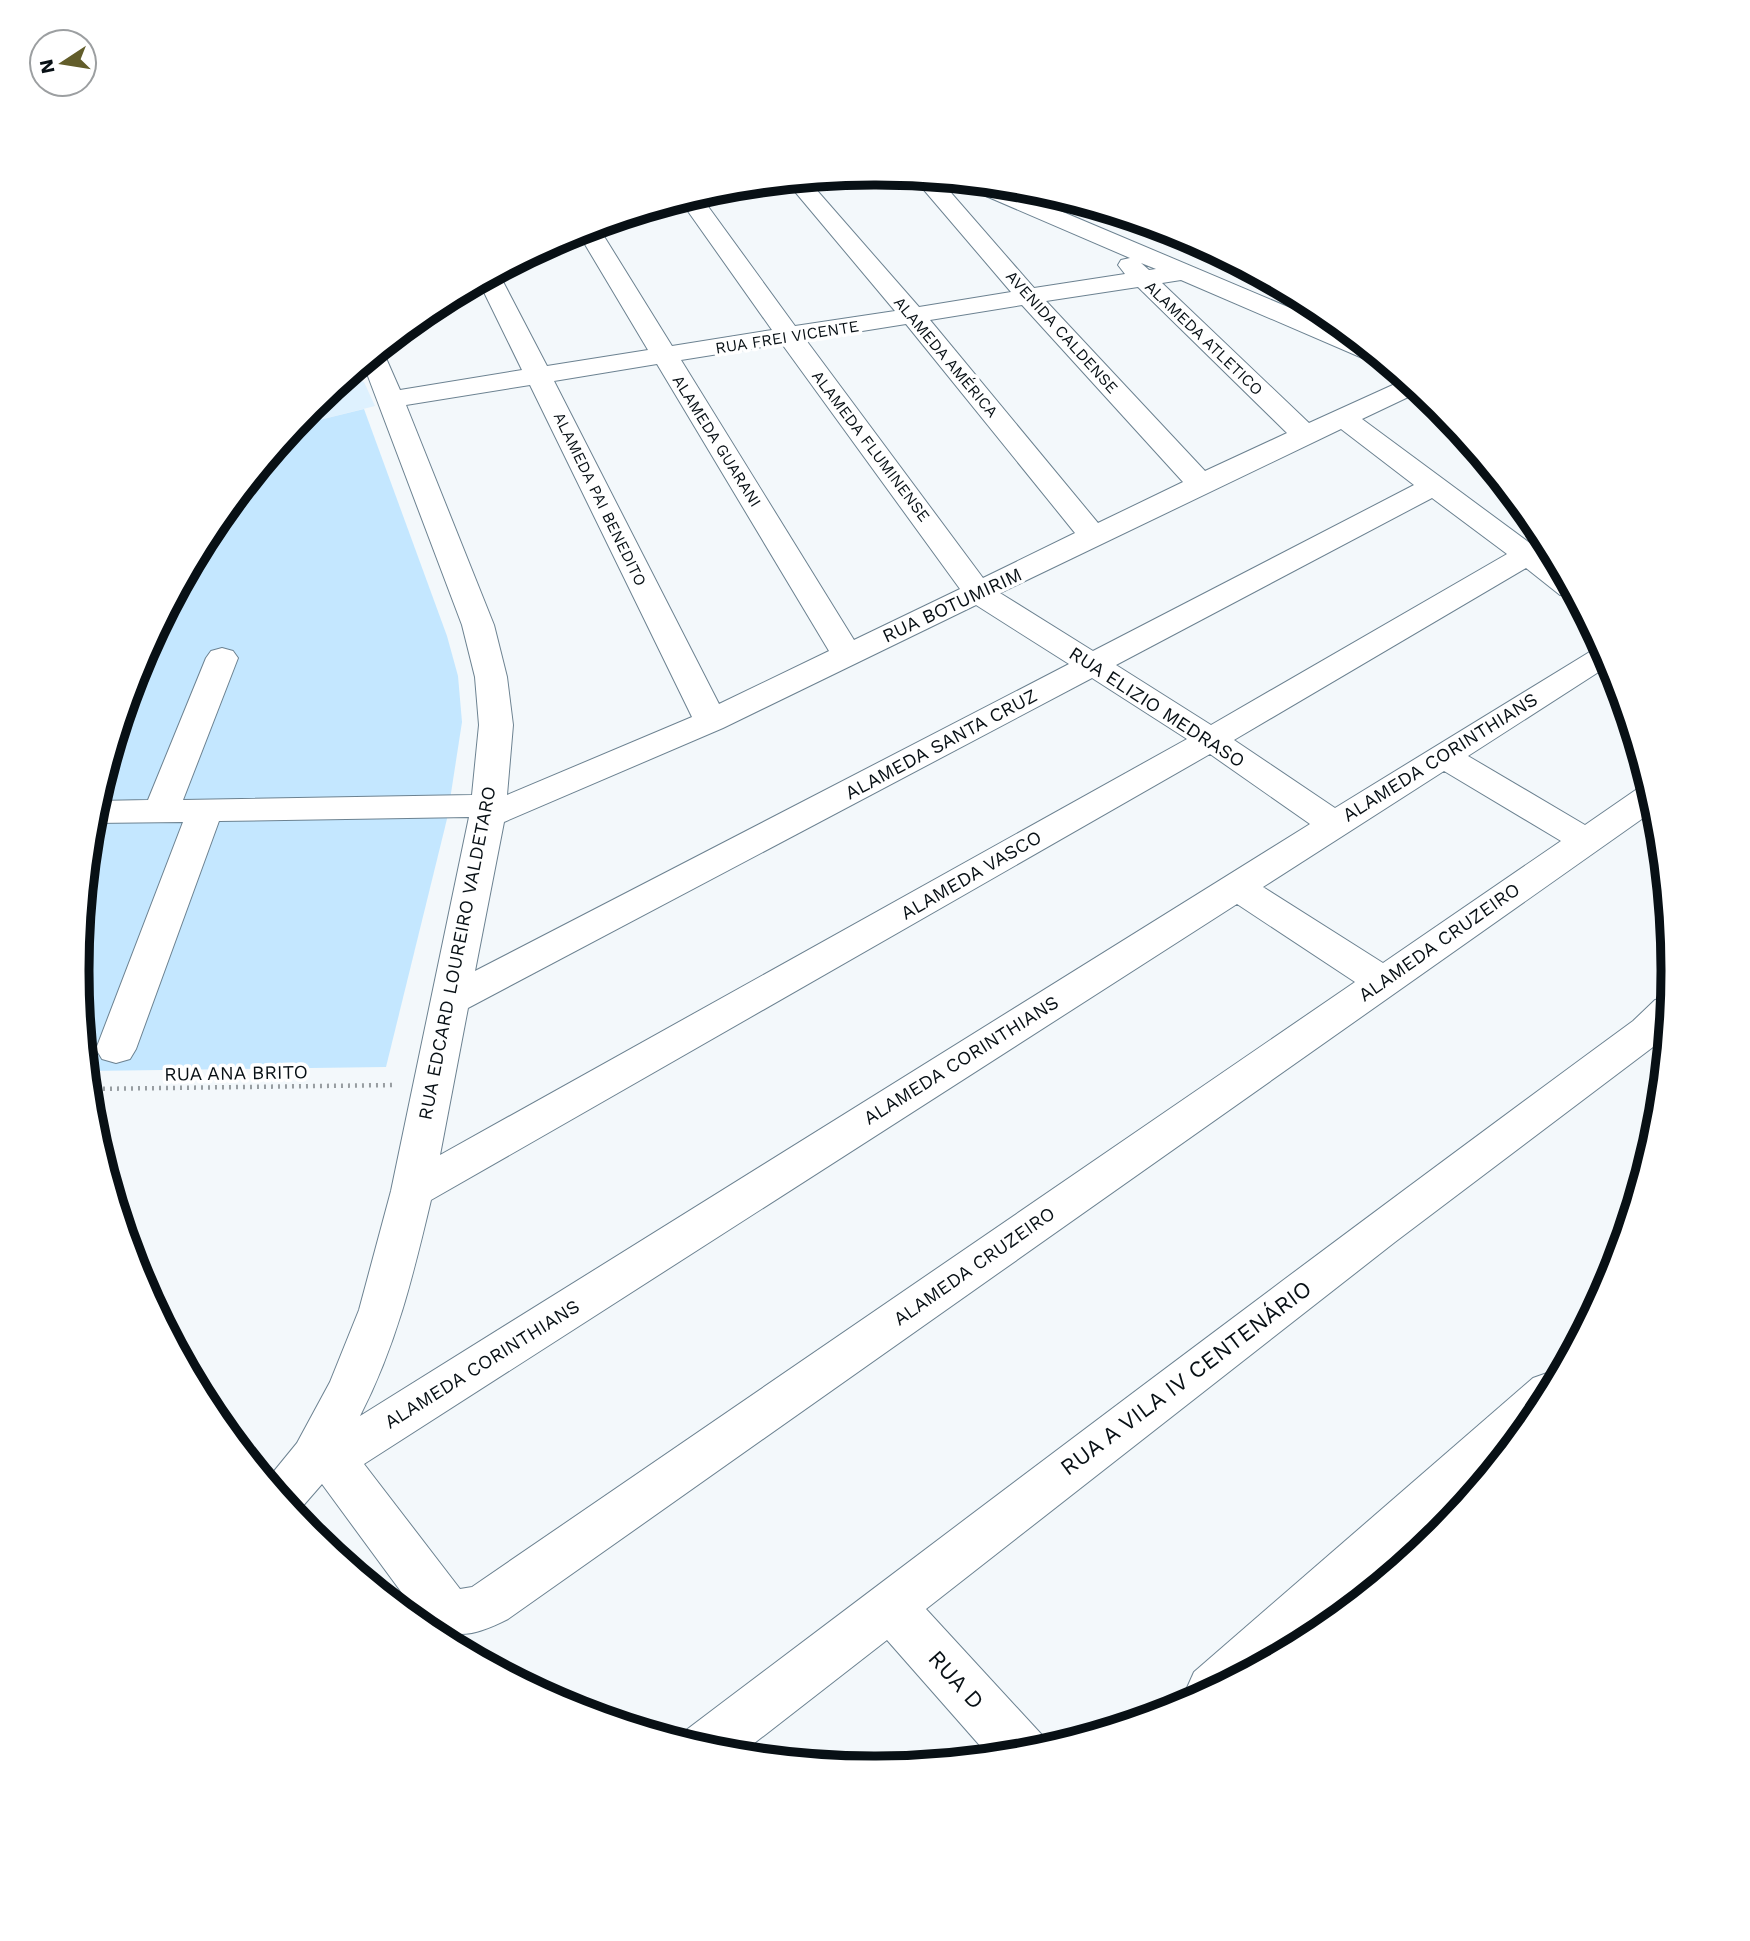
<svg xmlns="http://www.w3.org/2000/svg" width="1750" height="1941" font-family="'Work Sans',sans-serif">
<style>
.built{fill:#def1fe}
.green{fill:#c4e7ff}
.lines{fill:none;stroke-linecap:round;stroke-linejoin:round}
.minor-casing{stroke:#6c8291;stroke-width:2}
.path{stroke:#979da1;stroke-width:4.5;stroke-dasharray:2 5;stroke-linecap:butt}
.minor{fill:#fff;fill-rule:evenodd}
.labels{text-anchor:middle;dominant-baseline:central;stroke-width:7;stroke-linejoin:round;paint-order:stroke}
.far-street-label{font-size:16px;fill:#081015;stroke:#fff}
.street-label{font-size:19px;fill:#081015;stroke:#fff}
.near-street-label{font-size:23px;fill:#081015;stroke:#fff}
.rim{fill:none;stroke:#081015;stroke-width:9}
</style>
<rect width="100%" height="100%" fill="#f3f8fb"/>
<!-- built -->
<path class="built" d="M 346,377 L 364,382 L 375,406 L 295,426 L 311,406 Z"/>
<!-- green -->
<path class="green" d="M 364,409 L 447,636 L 458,676 L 462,722 L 447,819 L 386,1067 L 87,1071 L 77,970 L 92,814 L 138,665 L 212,527 L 295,426 Z"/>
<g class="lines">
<defs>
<g id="minor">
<path d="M 916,177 L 939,179 L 1034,288 L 1125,274 L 1118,265 L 1121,260 L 1130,258 L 965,187 L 962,181 L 999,185 L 1352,334 L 1383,360 L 1367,360 L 1181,280 L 1162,283 L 1309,423 L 1406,379 L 1421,391 L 1362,419 L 1558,564 L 1575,596 L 1560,595 L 1526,568 L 1234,740 L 1335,808 L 1601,645 L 1611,664 L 1468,756 L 1585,825 L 1640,787 L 1649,785 L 1656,809 L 508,1619 C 476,1635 461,1639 427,1627 L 322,1484 L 295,1515 L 266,1481 L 297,1443 L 330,1382 L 359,1310 L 391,1191 L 469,817 L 219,821 L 136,1049 L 130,1059 L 116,1063 L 102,1059 L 96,1049 L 183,822 L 93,823 L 97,801 L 148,800 L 206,658 L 211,651 L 222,648 L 233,651 L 238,658 L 183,800 L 472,795 L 479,725 L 475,677 L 462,625 L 363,363 L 382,349 L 400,390 L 522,370 L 479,282 L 498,272 L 547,366 L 648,350 L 577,231 L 597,225 L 672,346 L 772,330 L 680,200 L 699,194 L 795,326 L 895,311 L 786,181 L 807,179 L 919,307 L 1011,292 L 918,183 ZM 1141,263 L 1156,269 L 1149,270 ZM 1138,287 L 1287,433 L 1205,471 L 1046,301 ZM 1022,305 L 1183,482 L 1098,523 L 930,320 ZM 906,324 L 1075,533 L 983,578 L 806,340 ZM 782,344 L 960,589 L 854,640 L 681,360 ZM 657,364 L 829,651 L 719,704 L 554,381 ZM 530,385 L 692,717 L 507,795 L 513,725 L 507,677 L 494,625 L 406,405 ZM 1341,429 L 1414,485 L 1093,651 L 1000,593 ZM 1432,498 L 1507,554 L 1211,725 L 1116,665 ZM 976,605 L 1069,664 L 475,971 L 504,822 L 723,728 ZM 1092,678 L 1187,739 L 440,1155 L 468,1008 ZM 1210,754 L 1310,824 L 360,1416 C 396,1346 413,1276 431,1200 ZM 1444,771 L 1561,841 L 1383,963 L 1263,887 ZM 1237,904 L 1355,982 L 472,1587 L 460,1589 L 364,1464 Z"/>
<path d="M 1670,997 L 1667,1035 L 1661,1041 L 1395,1242 L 926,1609 L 1042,1735 L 1048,1748 L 1030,1753 L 990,1757 L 887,1640 L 739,1755 L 719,1753 L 680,1741 L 685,1731 C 1000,1493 1314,1255 1633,1021 L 1655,1000 Z"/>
<path d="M 1550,1372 L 1559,1376 L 1538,1414 L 1484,1481 L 1306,1641 L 1192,1702 L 1186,1690 L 1194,1672 L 1533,1378 Z"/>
</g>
</defs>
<!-- minor casing -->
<use href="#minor" class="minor-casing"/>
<!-- path -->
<path class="path" d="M 89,1089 L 396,1085"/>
<!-- minor -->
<use href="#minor" class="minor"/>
</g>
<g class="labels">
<!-- far-street labels -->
<g class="far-street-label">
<text transform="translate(1062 332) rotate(48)">AVENIDA CALDENSE</text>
<text transform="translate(787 337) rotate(-9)">RUA FREI VICENTE</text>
<text transform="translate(1204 338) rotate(44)">ALAMEDA ATLETICO</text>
<text transform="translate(946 357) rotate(50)">ALAMEDA AMÉRICA</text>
<text transform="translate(717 441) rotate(58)">ALAMEDA GUARANI</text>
<text transform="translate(871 446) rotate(53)">ALAMEDA FLUMINENSE</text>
<text transform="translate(600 499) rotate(64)">ALAMEDA PAI BENEDITO</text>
</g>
<!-- street labels -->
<g class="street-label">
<text transform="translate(952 605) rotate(-25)">RUA BOTUMIRIM</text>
<text transform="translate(1157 707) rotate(33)">RUA ELIZIO MEDRASO</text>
<text transform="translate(941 744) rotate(-28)">ALAMEDA SANTA CRUZ</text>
<text transform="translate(1440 757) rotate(-32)">ALAMEDA CORINTHIANS</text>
<text transform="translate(971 875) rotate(-30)">ALAMEDA VASCO</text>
<text transform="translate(1439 942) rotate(-35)">ALAMEDA CRUZEIRO</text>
<text transform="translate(457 953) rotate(-79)">RUA EDCARD LOUREIRO VALDETARO</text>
<text transform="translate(961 1060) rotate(-32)">ALAMEDA CORINTHIANS</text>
<text transform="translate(236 1073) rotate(-1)">RUA ANA BRITO</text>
<text transform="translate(974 1266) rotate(-35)">ALAMEDA CRUZEIRO</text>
<text transform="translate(482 1364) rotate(-32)">ALAMEDA CORINTHIANS</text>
</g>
<!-- near-street labels -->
<g class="near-street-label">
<text transform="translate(1186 1378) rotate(-37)">RUA A VILA IV CENTENÁRIO</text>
<text transform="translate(956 1680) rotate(48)">RUA D</text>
</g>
</g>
<!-- crop -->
<path d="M0 0H1750V1941H0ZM874 185H876A785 785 0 0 1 1661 970V971A785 785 0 0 1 876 1756H874A785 785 0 0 1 89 971V970A785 785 0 0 1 874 185Z" fill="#fff" fill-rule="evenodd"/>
<path class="rim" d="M874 185H876A785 785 0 0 1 1661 970V971A785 785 0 0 1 876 1756H874A785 785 0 0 1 89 971V970A785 785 0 0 1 874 185Z"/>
<!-- north arrow -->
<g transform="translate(63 63) rotate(258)"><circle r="33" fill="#ffffff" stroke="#9c9fa1" stroke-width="2"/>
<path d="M0-5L12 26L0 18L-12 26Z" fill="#625d2a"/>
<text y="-10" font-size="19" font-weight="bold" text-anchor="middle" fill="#081015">N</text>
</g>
</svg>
